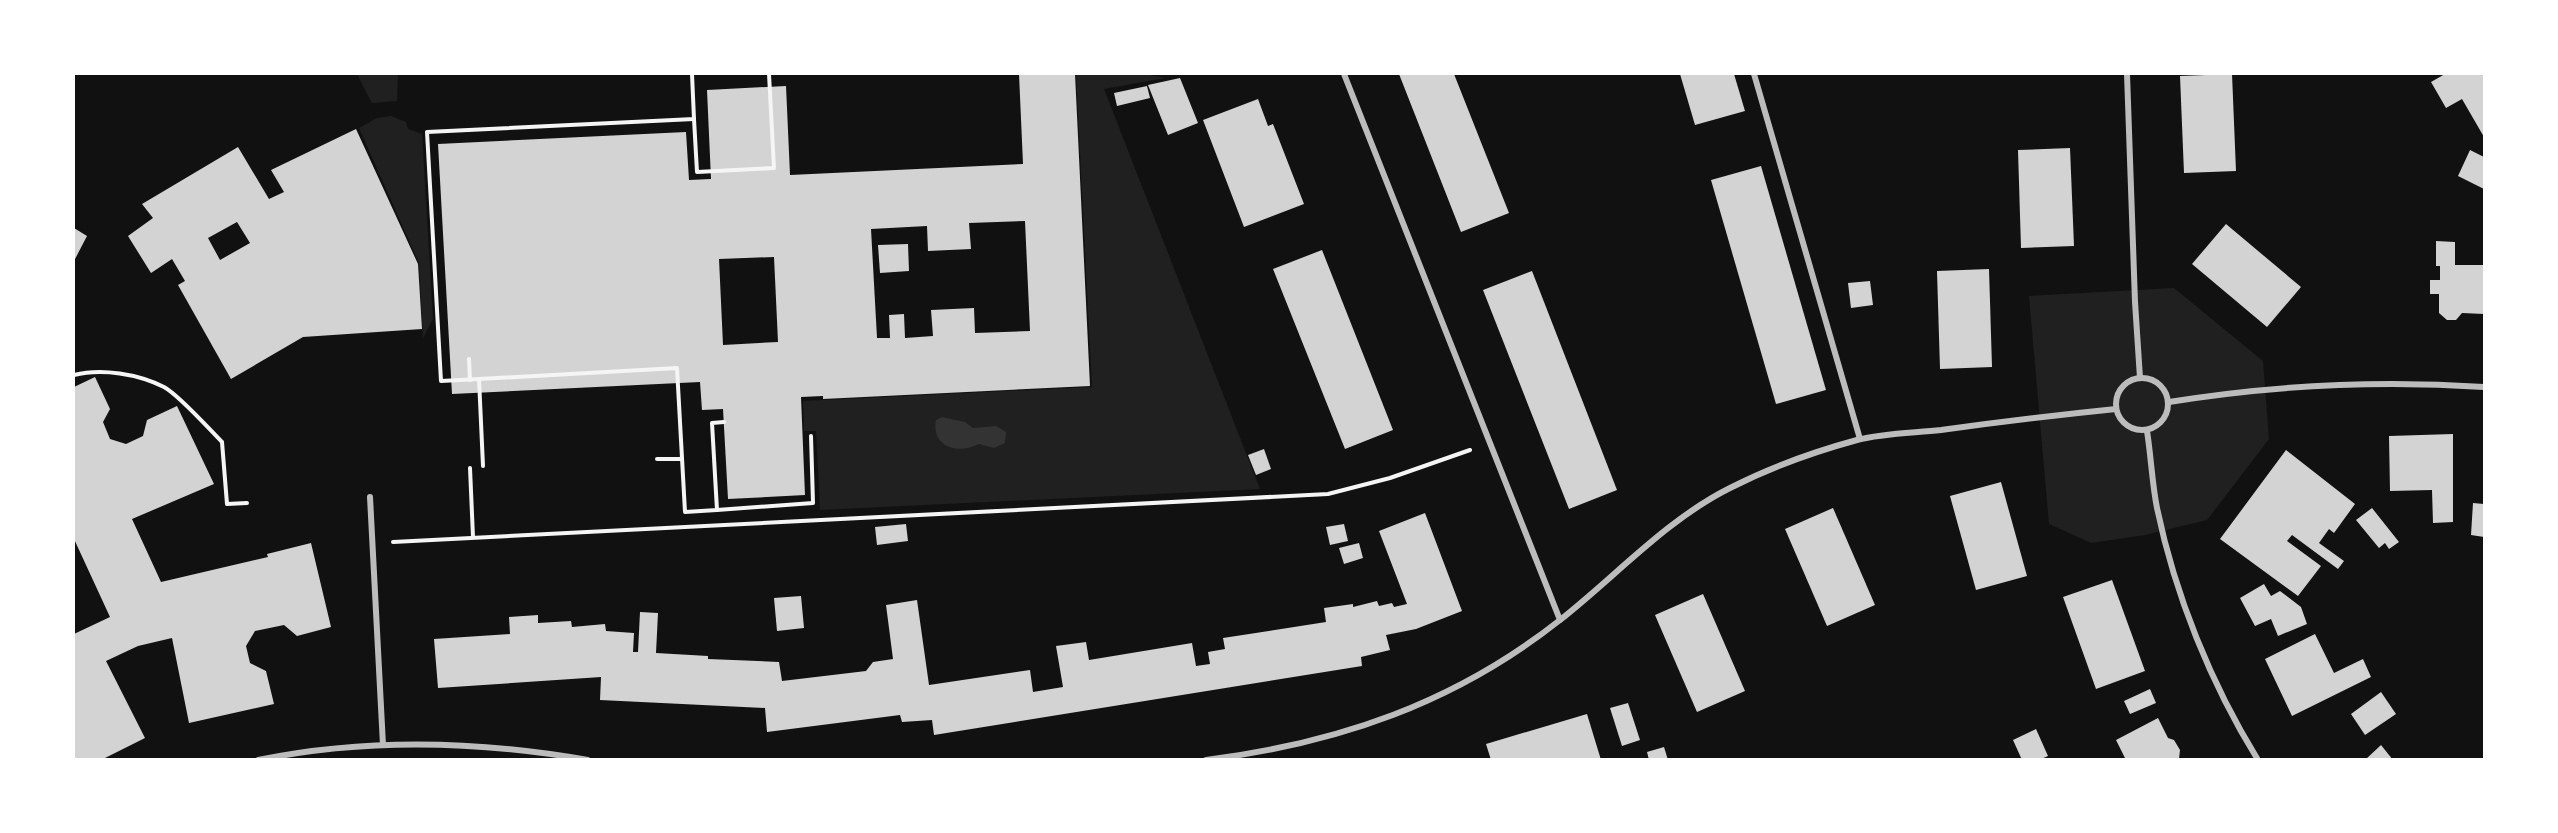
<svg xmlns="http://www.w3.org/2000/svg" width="2558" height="833" font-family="'Nunito Sans',sans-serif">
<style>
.green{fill:#202020}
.water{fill:#333}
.building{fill:#d3d3d3;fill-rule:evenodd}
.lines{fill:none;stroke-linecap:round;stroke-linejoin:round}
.path{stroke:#f5f5f5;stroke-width:4}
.minor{stroke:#bcbcbc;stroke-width:6}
</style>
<rect width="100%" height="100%" fill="#111"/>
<!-- green -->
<g class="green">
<path d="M 357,74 L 398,74 L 397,101 L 372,103 Z"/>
<path d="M 1076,74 L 1144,74 L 1165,78 L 1104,89 L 1260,489 L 820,510 L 816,431 L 804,431 L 803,401 L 1092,387 Z"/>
<path d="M 391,116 L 406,122 L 408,129 L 422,134 L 433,319 L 423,338 L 419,263 L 359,128 L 377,118 Z"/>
<path d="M 2174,288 L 2263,361 L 2269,439 L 2207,520 L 2145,535 L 2091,543 L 2049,524 L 2029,296 Z"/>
</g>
<!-- water -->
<path class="water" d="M 942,417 L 965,422 L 973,428 L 996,426 L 1006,432 L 1005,443 L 994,448 L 979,444 C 958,455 931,447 936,420 Z"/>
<!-- building -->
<g class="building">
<path d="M 1019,74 L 1075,74 L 1090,386 L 823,399 L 823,396 L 801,397 L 805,495 L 728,499 L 723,409 L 702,410 L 700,382 L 452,394 L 438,144 L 686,132 L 689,180 L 711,179 L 707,90 L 786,86 L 790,175 L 1023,164 ZM 1025,221 L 1030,331 L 975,333 L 974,308 L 931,310 L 933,336 L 905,338 L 904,314 L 889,315 L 890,338 L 877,338 L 871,229 L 927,226 L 928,251 L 971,249 L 969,223 ZM 774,257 L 778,342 L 723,345 L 719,259 Z"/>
<path d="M 1399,74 L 1454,74 L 1509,213 L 1461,232 Z"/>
<path d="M 1680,74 L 1734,74 L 1745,111 L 1695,125 Z"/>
<path d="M 2232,74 L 2236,171 L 2184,173 L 2180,76 Z"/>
<path d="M 2445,74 L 2484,74 L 2484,137 L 2462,99 L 2446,108 L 2431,82 Z"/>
<path d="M 1180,78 L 1198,123 L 1168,135 L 1148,85 Z"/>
<path d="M 1147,86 L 1150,98 L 1117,106 L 1114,93 Z"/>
<path d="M 1258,99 L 1268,126 L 1273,124 L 1304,204 L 1244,227 L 1203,120 Z"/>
<path d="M 356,129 L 418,264 L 422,329 L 303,337 L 231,379 L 178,285 L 185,281 L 172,259 L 151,273 L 128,236 L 153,218 L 142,204 L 238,147 L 269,199 L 284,192 L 271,170 ZM 237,222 L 250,243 L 220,260 L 208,238 Z"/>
<path d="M 2070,148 L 2074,246 L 2021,248 L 2018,150 Z"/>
<path d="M 2470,150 L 2484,157 L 2484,189 L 2458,176 Z"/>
<path d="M 1761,166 L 1826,390 L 1776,404 L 1711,180 Z"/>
<path d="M 2226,224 L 2301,287 L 2267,327 L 2192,264 Z"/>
<path d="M 74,228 L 87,236 L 74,261 Z"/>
<path d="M 2436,241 L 2455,242 L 2455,265 L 2484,265 L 2484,314 L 2462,313 L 2456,320 L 2447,320 L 2439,313 L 2439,294 L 2430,294 L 2430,280 L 2440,280 L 2440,266 L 2436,266 Z"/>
<path d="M 908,244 L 909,271 L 880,273 L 878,245 Z"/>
<path d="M 1322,250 L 1393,430 L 1345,449 L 1273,269 Z"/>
<path d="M 1989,269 L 1992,367 L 1940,369 L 1937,271 Z"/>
<path d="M 1532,271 L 1617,490 L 1569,509 L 1483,290 Z"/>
<path d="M 1870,281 L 1873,305 L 1851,308 L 1848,283 Z"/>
<path d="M 95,377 L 110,409 L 103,422 L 110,439 L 126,444 L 143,436 L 147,420 L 177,406 L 214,484 L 132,519 L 161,582 L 268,557 L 267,554 L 311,543 L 331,627 L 297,636 L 284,625 L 255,631 L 246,646 L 250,663 L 266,671 L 274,704 L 189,723 L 172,638 L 138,646 L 106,661 L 145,738 L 101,760 L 74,760 L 74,634 L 110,617 L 74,539 L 74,387 Z"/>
<path d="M 2453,434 L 2453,522 L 2433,523 L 2432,490 L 2390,491 L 2389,436 Z"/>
<path d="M 1264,449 L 1271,469 L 1256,475 L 1248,455 Z"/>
<path d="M 2286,450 L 2355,504 L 2334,533 L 2329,529 L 2319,543 L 2344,561 L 2338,569 L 2292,535 L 2287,541 L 2321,566 L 2298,596 L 2220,539 Z"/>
<path d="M 2001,482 L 2027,576 L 1976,590 L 1950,496 Z"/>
<path d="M 2473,503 L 2484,504 L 2484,537 L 2471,535 Z"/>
<path d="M 1833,508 L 1875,605 L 1827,626 L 1785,529 Z"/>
<path d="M 2372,508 L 2399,542 L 2389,549 L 2385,543 L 2379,548 L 2356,520 Z"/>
<path d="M 1425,513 L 1462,611 L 1416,629 L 1386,635 L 1390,650 L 1361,657 L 1362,666 L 934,735 L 932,720 L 902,722 L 900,715 L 767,732 L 765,708 L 600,700 L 601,677 L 438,688 L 434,639 L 510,634 L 509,617 L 538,615 L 538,623 L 571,621 L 572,627 L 605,624 L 606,631 L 634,633 L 633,652 L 638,652 L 640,612 L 658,613 L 656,653 L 708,656 L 708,659 L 779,662 L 782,681 L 866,671 L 873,662 L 893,659 L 886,605 L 917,600 L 929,685 L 1030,670 L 1033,692 L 1063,687 L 1056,646 L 1086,642 L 1089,660 L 1192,643 L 1196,666 L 1210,664 L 1208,652 L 1225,649 L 1223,638 L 1326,622 L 1324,608 L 1353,604 L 1353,607 L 1377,601 L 1379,606 L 1392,603 L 1394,607 L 1407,604 L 1379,531 Z"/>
<path d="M 906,524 L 908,541 L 877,545 L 875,527 Z"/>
<path d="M 1344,524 L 1348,541 L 1330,545 L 1326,527 Z"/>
<path d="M 1359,543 L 1363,558 L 1344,564 L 1339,548 Z"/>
<path d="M 2112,580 L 2145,671 L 2096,689 L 2063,597 Z"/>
<path d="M 2264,584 L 2271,596 L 2280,591 L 2301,607 L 2307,624 L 2278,636 L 2271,619 L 2255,626 L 2240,598 Z"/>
<path d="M 1703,594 L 1745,691 L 1697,712 L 1655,615 Z"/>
<path d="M 801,596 L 804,628 L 777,631 L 774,598 Z"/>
<path d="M 2315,634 L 2334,673 L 2363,659 L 2371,677 L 2292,716 L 2265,659 Z"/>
<path d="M 2150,689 L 2156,703 L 2130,714 L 2124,701 Z"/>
<path d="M 2381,692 L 2396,714 L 2365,735 L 2351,714 Z"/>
<path d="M 1628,703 L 1640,740 L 1622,746 L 1610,708 Z"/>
<path d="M 1587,714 L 1601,760 L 1491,760 L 1486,744 Z"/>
<path d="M 2158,718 L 2168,738 L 2174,740 L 2180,750 L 2179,759 L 2126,760 L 2116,740 Z"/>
<path d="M 2036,729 L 2048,756 L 2039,760 L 2022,760 L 2013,740 Z"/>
<path d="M 2381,745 L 2393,760 L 2365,760 Z"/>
<path d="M 1664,747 L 1668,760 L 1649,760 L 1647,752 Z"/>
</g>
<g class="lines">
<!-- path -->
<g class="path">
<path d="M 694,119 L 697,172 L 774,168 L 769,74"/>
<path d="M 469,359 L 470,380"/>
<path d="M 74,375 C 102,368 138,374 164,387 C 180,396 208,428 222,442 L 227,504 L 247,503"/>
<path d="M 479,379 L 677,368 L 685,512 L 717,510 L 712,423 L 724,422"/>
<path d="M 657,459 L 682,459"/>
<path d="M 483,466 L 479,379 L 441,381 L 427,132 L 694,119 L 692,74"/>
<path d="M 470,468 L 473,537"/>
<path d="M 717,510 L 813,503 L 811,436"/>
<path d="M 393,542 L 1328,494 L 1390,478 L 1470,450"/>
</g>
<!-- minor -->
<g class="minor">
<path d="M 1344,74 L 1560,620"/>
<path d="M 1754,74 L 1860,439"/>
<path d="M 2127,74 L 2135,302 L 2140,378"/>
<circle cx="2142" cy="404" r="26"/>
<path d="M 2169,402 C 2274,385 2378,380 2484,387"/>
<path d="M 2147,431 C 2151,456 2152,483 2157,508 C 2175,595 2211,684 2258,760"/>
<path d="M 370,497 L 383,745"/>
<path d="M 258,760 C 366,738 479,741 588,760"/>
<path d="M 1206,760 C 1339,743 1455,703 1560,620 C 1616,576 1666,520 1730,488 C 1771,467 1813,452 1857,440 C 1884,433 1914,433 1941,430 C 1999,422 2057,415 2116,409"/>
</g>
</g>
<!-- border -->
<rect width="2558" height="833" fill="none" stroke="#ffffff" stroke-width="150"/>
</svg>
